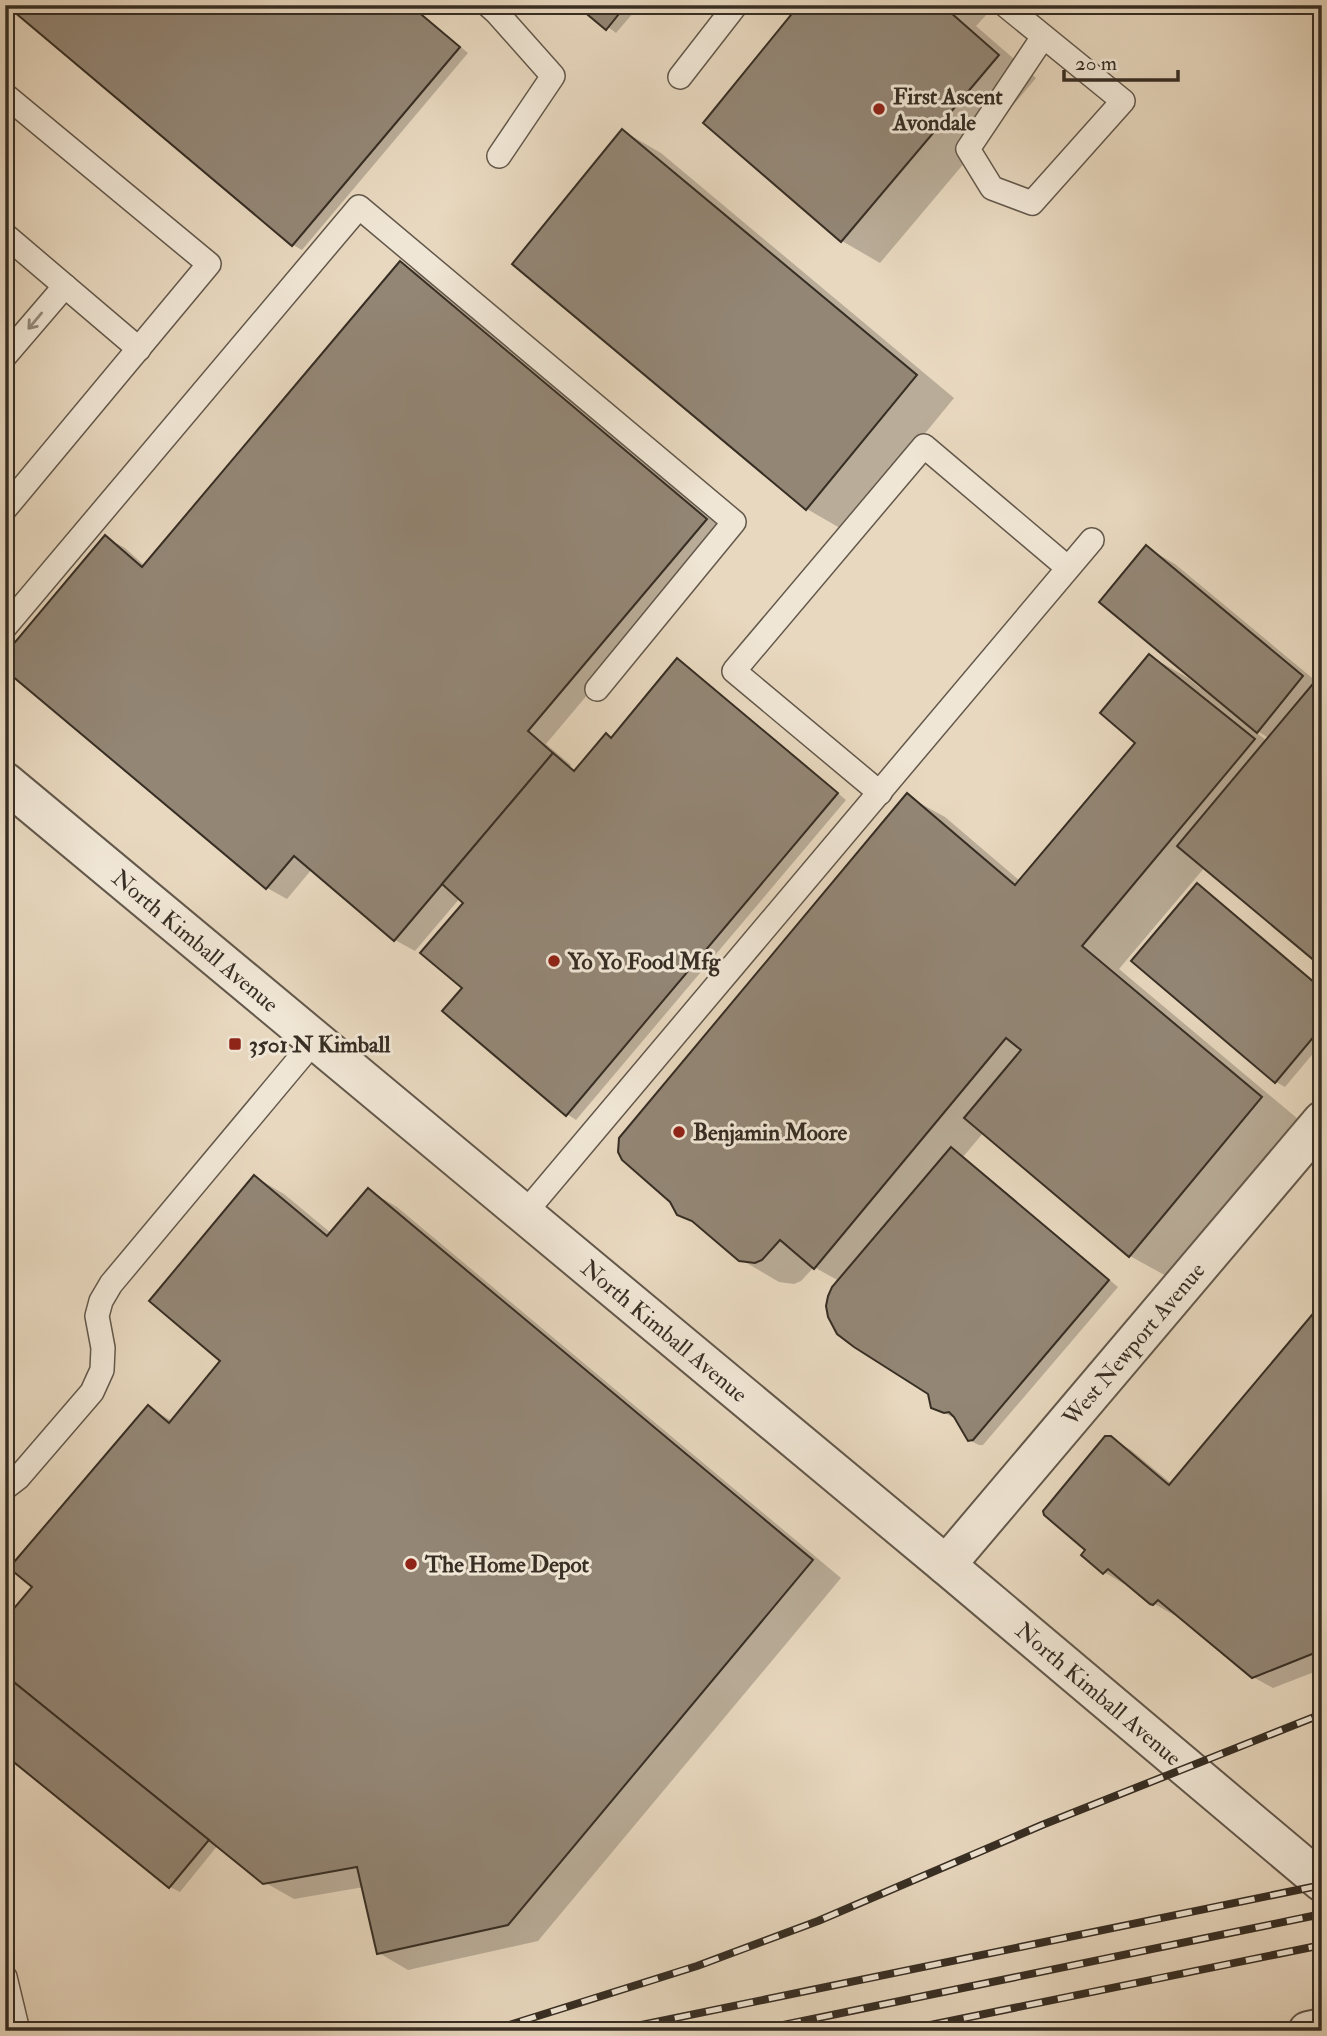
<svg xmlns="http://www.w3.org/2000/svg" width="1327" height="2036" font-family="'IM FELL Double Pica',serif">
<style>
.shadow{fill:#0003;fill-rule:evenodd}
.building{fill:#938675;stroke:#372e24;stroke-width:2}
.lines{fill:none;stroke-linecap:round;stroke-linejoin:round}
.service-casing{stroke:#63584b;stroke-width:26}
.minor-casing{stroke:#63584b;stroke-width:42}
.tertiary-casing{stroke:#63584b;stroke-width:42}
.service{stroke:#f0e6d5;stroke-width:23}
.minor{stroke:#f0e6d5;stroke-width:38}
.tertiary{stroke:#f0e6d5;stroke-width:38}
.rail-casing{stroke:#372e24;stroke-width:8}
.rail{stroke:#f0e6d5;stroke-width:5;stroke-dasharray:16;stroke-linecap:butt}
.oneway{stroke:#948a7c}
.poi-dot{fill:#8f2418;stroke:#f0e6d5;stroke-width:2.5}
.labels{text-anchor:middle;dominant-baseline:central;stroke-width:6;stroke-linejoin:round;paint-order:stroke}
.poi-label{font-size:23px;font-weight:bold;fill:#372e24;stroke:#f0e6d5;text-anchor:start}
.street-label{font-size:23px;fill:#372e24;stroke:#f0e6d5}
</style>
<rect width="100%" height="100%" fill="#e8d8bf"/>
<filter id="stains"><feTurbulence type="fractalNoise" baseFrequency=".00286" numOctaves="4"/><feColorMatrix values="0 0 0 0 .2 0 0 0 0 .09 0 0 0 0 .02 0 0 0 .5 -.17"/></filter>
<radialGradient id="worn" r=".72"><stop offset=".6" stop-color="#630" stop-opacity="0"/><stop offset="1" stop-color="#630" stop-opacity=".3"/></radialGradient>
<!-- shadow -->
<g class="shadow">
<path d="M 9,5 L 411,5 L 468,53 L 302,250 L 293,245 Z"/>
<path d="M 579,5 L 640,5 L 616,33 Z"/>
<path d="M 801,5 L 981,5 L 989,12 L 976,26 L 1036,78 L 880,263 L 842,241 Z"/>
<path d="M 623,131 L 661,153 L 954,398 L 845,531 L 807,509 L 514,264 Z"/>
<path d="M 400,263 L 420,274 L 725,531 L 546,744 L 571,765 L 570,767 L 576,772 L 612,739 L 678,661 L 687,666 L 846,800 L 576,1120 L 567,1114 L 466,903 L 460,898 L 415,951 L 395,940 L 312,869 L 287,899 L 267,888 L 105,537 L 125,548 L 145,566 Z"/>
<path d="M 1146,547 L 1175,564 L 1317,682 L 1205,867 L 1119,969 L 1298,1119 L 1168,1277 L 1130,1256 L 984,1132 L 963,1157 L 1118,1287 L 983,1445 L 979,1445 L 969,1440 L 954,1418 L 933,1407 L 930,1392 L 839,1281 L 814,1267 L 801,1281 L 794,1284 L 779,1282 L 740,1259 L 703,1228 L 679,1214 L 907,796 L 945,817 L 1020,881 L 1137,743 L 1150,656 L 1188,678 L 1200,688 L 1202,686 ZM 1259,732 L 1269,738 L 1267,741 L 1258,734 Z"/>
<path d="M 1206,891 L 1322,988 L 1322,1043 L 1285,1087 L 1276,1082 Z"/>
<path d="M 255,1177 L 284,1194 L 331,1233 L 368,1190 L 397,1207 L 841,1578 L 538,1941 L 408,1970 L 379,1953 L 364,1887 L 294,1899 L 264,1882 L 218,1845 L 180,1892 L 170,1887 L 7,1754 L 5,1756 L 5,1622 L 34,1587 L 148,1407 L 172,1421 L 223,1361 Z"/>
<path d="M 1322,1305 L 1322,1669 L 1273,1688 L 1253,1677 L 1176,1613 L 1174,1615 L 1151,1602 L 1126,1581 L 1124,1584 L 1104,1572 L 1088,1550 L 1110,1438 L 1131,1450 L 1172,1484 Z"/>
</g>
<!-- building -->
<g class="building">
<path d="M 6,5 L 410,5 L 460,47 L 292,246 Z"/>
<path d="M 576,5 L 626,5 L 606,30 Z"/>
<path d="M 799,5 L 942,5 L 999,55 L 841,242 L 703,123 Z"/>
<path d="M 622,129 L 917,375 L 806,510 L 512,264 Z"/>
<path d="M 400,261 L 707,519 L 528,731 L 553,753 L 394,941 L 294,856 L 266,889 L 5,670 L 5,654 L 105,535 L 142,567 Z"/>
<path d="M 1146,545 L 1303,676 L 1257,733 L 1099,602 Z"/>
<path d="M 1149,654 L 1255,739 L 1082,946 L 1262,1097 L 1129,1257 L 964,1118 L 1021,1050 L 1006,1038 L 814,1269 L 780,1240 L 762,1260 L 755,1263 L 739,1261 L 692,1221 L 677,1215 L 670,1202 L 622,1160 L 618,1152 L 619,1138 L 907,793 L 1015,885 L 1135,743 L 1100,713 Z"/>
<path d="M 677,658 L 838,793 L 566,1116 L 442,1011 L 462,988 L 420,953 L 463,903 L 442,884 L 553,753 L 574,771 L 606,733 L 611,738 Z"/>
<path d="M 1322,673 L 1322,967 L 1177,846 Z"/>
<path d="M 1197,883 L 1322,989 L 1322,1027 L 1275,1083 L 1131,961 Z"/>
<path d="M 951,1147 L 1109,1280 L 973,1440 L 968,1441 L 954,1417 L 949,1412 L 944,1413 L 931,1408 L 928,1394 L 854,1347 L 837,1334 L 828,1317 L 826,1306 L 828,1296 L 832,1287 Z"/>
<path d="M 254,1175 L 327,1236 L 368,1188 L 813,1560 L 508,1925 L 377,1954 L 357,1867 L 263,1884 L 5,1675 L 5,1619 L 32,1587 L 9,1568 L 148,1405 L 169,1423 L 220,1361 L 149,1301 Z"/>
<path d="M 1322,1303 L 1322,1650 L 1252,1678 L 1158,1600 L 1153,1605 L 1150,1604 L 1108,1569 L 1103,1574 L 1081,1555 L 1085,1550 L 1044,1515 L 1043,1511 L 1105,1436 L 1111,1436 L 1169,1485 Z"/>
<path d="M 5,1675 L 209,1840 L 169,1888 L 5,1755 Z"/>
</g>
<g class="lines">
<defs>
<g id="service">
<path d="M 488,5 L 497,13 L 553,76 L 499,156"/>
<path d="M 1005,5 L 1123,101 L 1032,203 L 992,188 L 968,149 L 1043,37"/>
<path d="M 680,77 L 736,5"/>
<path d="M 5,95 L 209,264 L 5,509"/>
<path d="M 5,235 L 139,349"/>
<path d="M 5,356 L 65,286"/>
<path d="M 5,627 L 359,207 L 734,522 L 597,689"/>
<path d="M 880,793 L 734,671 L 924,446 L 1068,568"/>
<path d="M 524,1214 L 1092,540"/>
<path d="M 5,1488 L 18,1478 L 92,1392 L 102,1370 L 103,1348 L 97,1316 L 101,1301 L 111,1284 L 315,1040"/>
<path d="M 5,1977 L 18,2031"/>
</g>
<g id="minor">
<path id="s1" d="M 946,1565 L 1322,1121"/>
<path d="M 1308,2031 L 1322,2028"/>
</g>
<g id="tertiary">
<path id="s2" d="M 5,782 L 946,1565 L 1322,1882"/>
</g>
</defs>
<!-- service casing -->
<use href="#service" class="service-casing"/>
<!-- minor casing -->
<use href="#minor" class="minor-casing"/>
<!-- tertiary casing -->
<use href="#tertiary" class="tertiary-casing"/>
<!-- service -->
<use href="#service" class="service"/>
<!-- minor -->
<use href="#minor" class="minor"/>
<!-- tertiary -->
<use href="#tertiary" class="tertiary"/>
<defs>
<g id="rail">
<path d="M 490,2031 L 697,1966 L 818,1921 L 1042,1825 L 1322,1714"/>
<path d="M 612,2031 L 1322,1885"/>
<path d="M 754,2031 L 1322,1914"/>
<path d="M 901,2031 L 1322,1945"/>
</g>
</defs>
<!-- rail casing -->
<use href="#rail" class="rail-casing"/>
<!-- rail -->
<use href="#rail" class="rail"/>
</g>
<!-- one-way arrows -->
<defs><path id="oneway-shaft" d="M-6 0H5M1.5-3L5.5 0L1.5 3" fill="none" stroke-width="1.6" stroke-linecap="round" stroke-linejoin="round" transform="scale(1.75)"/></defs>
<use class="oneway" href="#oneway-shaft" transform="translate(35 321) rotate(130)"/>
<!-- markers -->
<g class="poi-dot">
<circle cx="879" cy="109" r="7"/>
<circle cx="554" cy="961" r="7"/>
<rect x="228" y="1037" width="14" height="14" rx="3.5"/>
<circle cx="679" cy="1132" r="7"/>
<circle cx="411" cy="1564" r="7"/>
</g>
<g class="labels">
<!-- poi labels -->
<g class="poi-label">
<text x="893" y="96">First Ascent<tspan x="893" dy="26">Avondale</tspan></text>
<text x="568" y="961">Yo Yo Food Mfg</text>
<text x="249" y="1044">3501 N Kimball</text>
<text x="693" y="1132">Benjamin Moore</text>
<text x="425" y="1564">The Home Depot</text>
</g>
<!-- street labels -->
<g class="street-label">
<text stroke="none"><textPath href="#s2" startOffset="248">North Kimball Avenue</textPath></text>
<text stroke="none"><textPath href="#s2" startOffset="858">North Kimball Avenue</textPath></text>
<text stroke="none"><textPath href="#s1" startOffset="290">West Newport Avenue</textPath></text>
<text stroke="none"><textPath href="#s2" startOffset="1424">North Kimball Avenue</textPath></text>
</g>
</g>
<!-- margin -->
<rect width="1327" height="2036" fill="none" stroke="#e8d8bf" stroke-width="28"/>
<rect x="7" y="7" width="1313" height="2022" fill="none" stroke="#372e24" stroke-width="3.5"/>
<rect x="14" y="14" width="1299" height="2008" fill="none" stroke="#372e24" stroke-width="2"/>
<!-- scale -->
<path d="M1064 70v10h114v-10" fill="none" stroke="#372e24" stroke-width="3.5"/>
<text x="1075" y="70" font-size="21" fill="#372e24" stroke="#f0e6d5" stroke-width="5" paint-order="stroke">20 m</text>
<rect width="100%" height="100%" filter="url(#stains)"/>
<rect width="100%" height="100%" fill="url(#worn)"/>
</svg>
